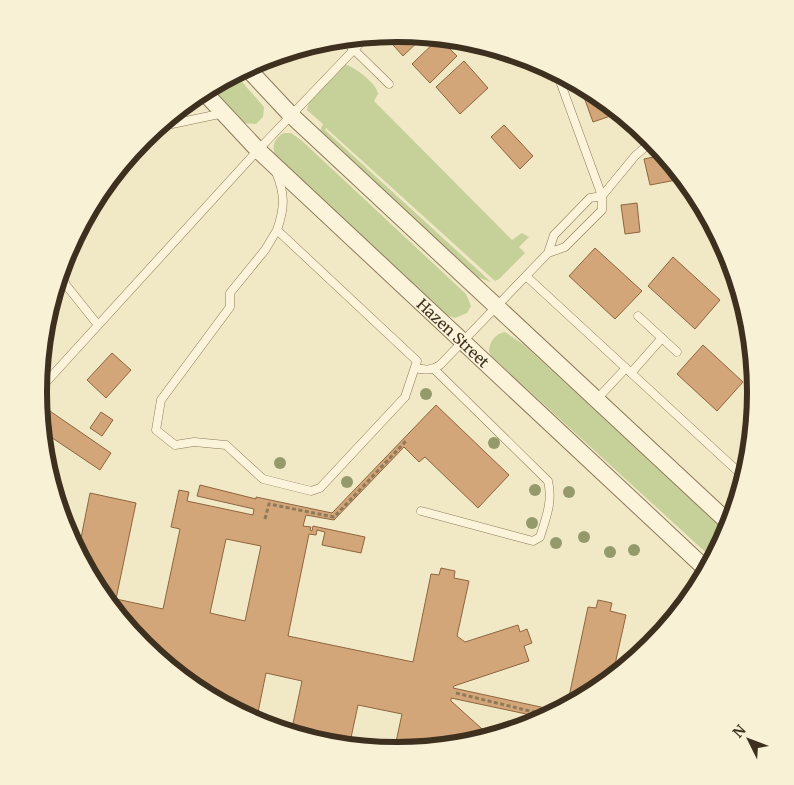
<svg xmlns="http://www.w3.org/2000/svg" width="794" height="785" font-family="Merriweather,serif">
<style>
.green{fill:#c5d198}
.building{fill:#d2a679;stroke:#8f653e;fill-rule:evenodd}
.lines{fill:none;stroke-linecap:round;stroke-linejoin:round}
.lane-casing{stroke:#8e7a5a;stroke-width:9}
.street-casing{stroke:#8e7a5a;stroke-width:18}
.path{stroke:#8e7a5a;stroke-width:3;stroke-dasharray:4 2.5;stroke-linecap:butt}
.lane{stroke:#fbf4da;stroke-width:8}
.street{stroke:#fbf4da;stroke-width:16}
.tree{fill:#959a6d}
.labels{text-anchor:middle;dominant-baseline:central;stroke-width:5;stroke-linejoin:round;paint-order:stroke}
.street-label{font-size:15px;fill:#3e301f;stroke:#f8f1d6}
.rim{fill:none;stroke:#3e301f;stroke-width:6}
</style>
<rect width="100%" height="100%" fill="#f1e8c6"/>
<!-- green -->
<g class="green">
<path d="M 345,64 C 355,68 377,83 378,94 L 374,101 L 512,240 L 522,233 L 529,237 L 519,247 L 525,253 L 499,279 L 495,281 L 326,128 L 325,130 L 491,282 L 477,277 L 320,131 L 323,124 L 307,110 L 309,101 Z"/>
<path d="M 235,74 L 264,107 L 263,117 L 256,124 L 243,123 L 207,89 Z"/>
<path d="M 284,133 L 291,133 L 301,140 L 466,294 L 471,306 L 467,313 L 455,318 L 446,315 L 276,157 C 271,147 274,138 284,133 Z"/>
<path d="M 505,332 L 524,345 L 727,533 L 713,559 L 491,356 L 489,351 C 489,342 496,333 505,332 Z"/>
</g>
<!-- building -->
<g class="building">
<path d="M 397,34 L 424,36 L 403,56 L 384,35 Z"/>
<path d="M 439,38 L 457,56 L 430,83 L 412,64 Z"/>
<path d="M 464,61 L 488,88 L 460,114 L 436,87 Z"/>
<path d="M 580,86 L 597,94 L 619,113 L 593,122 Z"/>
<path d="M 504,125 L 533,156 L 520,169 L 491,137 Z"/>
<path d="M 664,155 L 673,166 L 676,180 L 650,185 L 644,159 Z"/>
<path d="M 637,203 L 640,232 L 625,234 L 621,205 Z"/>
<path d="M 595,248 L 642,291 L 615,319 L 569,276 Z"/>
<path d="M 673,257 L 720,300 L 695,329 L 648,286 Z"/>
<path d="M 703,345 L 743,382 L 717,411 L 677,374 Z"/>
<path d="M 112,353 L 131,370 L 106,398 L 87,380 Z"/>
<path d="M 436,405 L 509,475 L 478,508 L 425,457 L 419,462 L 404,447 L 334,520 L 306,515 L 303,526 L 311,527 L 310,530 L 312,531 L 313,526 L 365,537 L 361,553 L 322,545 L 325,532 L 317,530 L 316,535 L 309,534 L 288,636 L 413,662 L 431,574 L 439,575 L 441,568 L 455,571 L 454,578 L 469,581 L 457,636 L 465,642 L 518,625 L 520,632 L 527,629 L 532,643 L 524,646 L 529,661 L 454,686 L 453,688 L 559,711 L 545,718 L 451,698 L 451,701 L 491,737 L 467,744 L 445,747 L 442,745 L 434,748 L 397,751 L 394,751 L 402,714 L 358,705 L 349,747 L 327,744 L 291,733 L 302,681 L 266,673 L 256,722 L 197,691 L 183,678 L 184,672 L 171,669 L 143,646 L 99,592 L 78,553 L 90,493 L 136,503 L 116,599 L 163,609 L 180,529 L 171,527 L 179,490 L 189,492 L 187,501 L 253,515 L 254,509 L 197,496 L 200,485 L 256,499 L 256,497 L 332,513 ZM 226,539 L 261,546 L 245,621 L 210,613 Z"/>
<path d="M 44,407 L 111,453 L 100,470 L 42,431 L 40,413 Z"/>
<path d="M 101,412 L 113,420 L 102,436 L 90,428 Z"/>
<path d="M 598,600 L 612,603 L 610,611 L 626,615 L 614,669 L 618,673 L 596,691 L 567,706 L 588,607 L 596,608 Z"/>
<path d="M 534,716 L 544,718 L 532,725 Z"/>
</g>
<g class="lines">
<defs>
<g id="lane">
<path d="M 343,39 L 389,84"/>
<path d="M 557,73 L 602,196"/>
<path d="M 172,124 L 224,113"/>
<path d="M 276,172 C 285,194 285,207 277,230 L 417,361 L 405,397 L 320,488 L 311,491 L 263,479 L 226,445 L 194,442 L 175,445 L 156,430 L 161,400 L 230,307 L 230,293 L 265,250 L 277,230"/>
<path d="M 602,196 L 635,156 L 652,141"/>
<path d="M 60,272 L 66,285 L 98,325"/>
<path d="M 526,276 L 744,477"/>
<path d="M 638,316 L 677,352"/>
<path d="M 415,368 C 425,370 431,371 440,365 L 548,253 L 554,235 L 590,198 L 602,196 L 602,210 L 565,247 L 548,253"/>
<path d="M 631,373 L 662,338"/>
<path d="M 38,391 L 258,150 L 366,37"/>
<path d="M 597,399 L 626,368"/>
<path d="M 421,511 L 533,541 L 540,537 C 546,518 553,501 548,481 L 434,369"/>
</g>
<g id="street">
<path d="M 247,68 L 291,115 L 730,524"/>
<path id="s1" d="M 203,91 L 258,150 L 707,570"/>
</g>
</defs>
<!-- lane casing -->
<use href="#lane" class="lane-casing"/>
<!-- street casing -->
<use href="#street" class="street-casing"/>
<!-- path -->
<g class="path">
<path d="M 265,519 L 269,504 L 334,517 L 406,441"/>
<path d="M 456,693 L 550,716"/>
<path d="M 539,721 L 540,713"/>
</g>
<!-- lane -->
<use href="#lane" class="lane"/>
<!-- street -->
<use href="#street" class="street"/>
</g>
<!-- trees -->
<g class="tree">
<circle cx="426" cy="394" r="6"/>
<circle cx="494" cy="443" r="6"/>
<circle cx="280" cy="463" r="6"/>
<circle cx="347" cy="482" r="6"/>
<circle cx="535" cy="490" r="6"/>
<circle cx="569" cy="492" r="6"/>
<circle cx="532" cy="523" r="6"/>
<circle cx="584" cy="537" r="6"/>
<circle cx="556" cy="543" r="6"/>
<circle cx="634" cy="550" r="6"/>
<circle cx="610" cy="552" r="6"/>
</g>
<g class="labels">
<!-- street labels -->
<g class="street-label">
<text stroke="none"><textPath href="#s1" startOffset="348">Hazen Street</textPath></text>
</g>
</g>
<!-- crop -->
<path d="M0 0H794V785H0ZM47 392a350 350 0 1 1 700 0a350 350 0 1 1-700 0Z" fill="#f8f1d6" fill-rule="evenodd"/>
<path class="rim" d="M47 392a350 350 0 1 1 700 0a350 350 0 1 1-700 0Z"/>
<!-- north arrow -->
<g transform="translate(749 740) rotate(312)" stroke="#f8f1d6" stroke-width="4" paint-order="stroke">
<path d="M0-4L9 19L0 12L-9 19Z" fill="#3e301f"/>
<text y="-8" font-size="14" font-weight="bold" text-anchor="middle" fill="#3e301f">N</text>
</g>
</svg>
